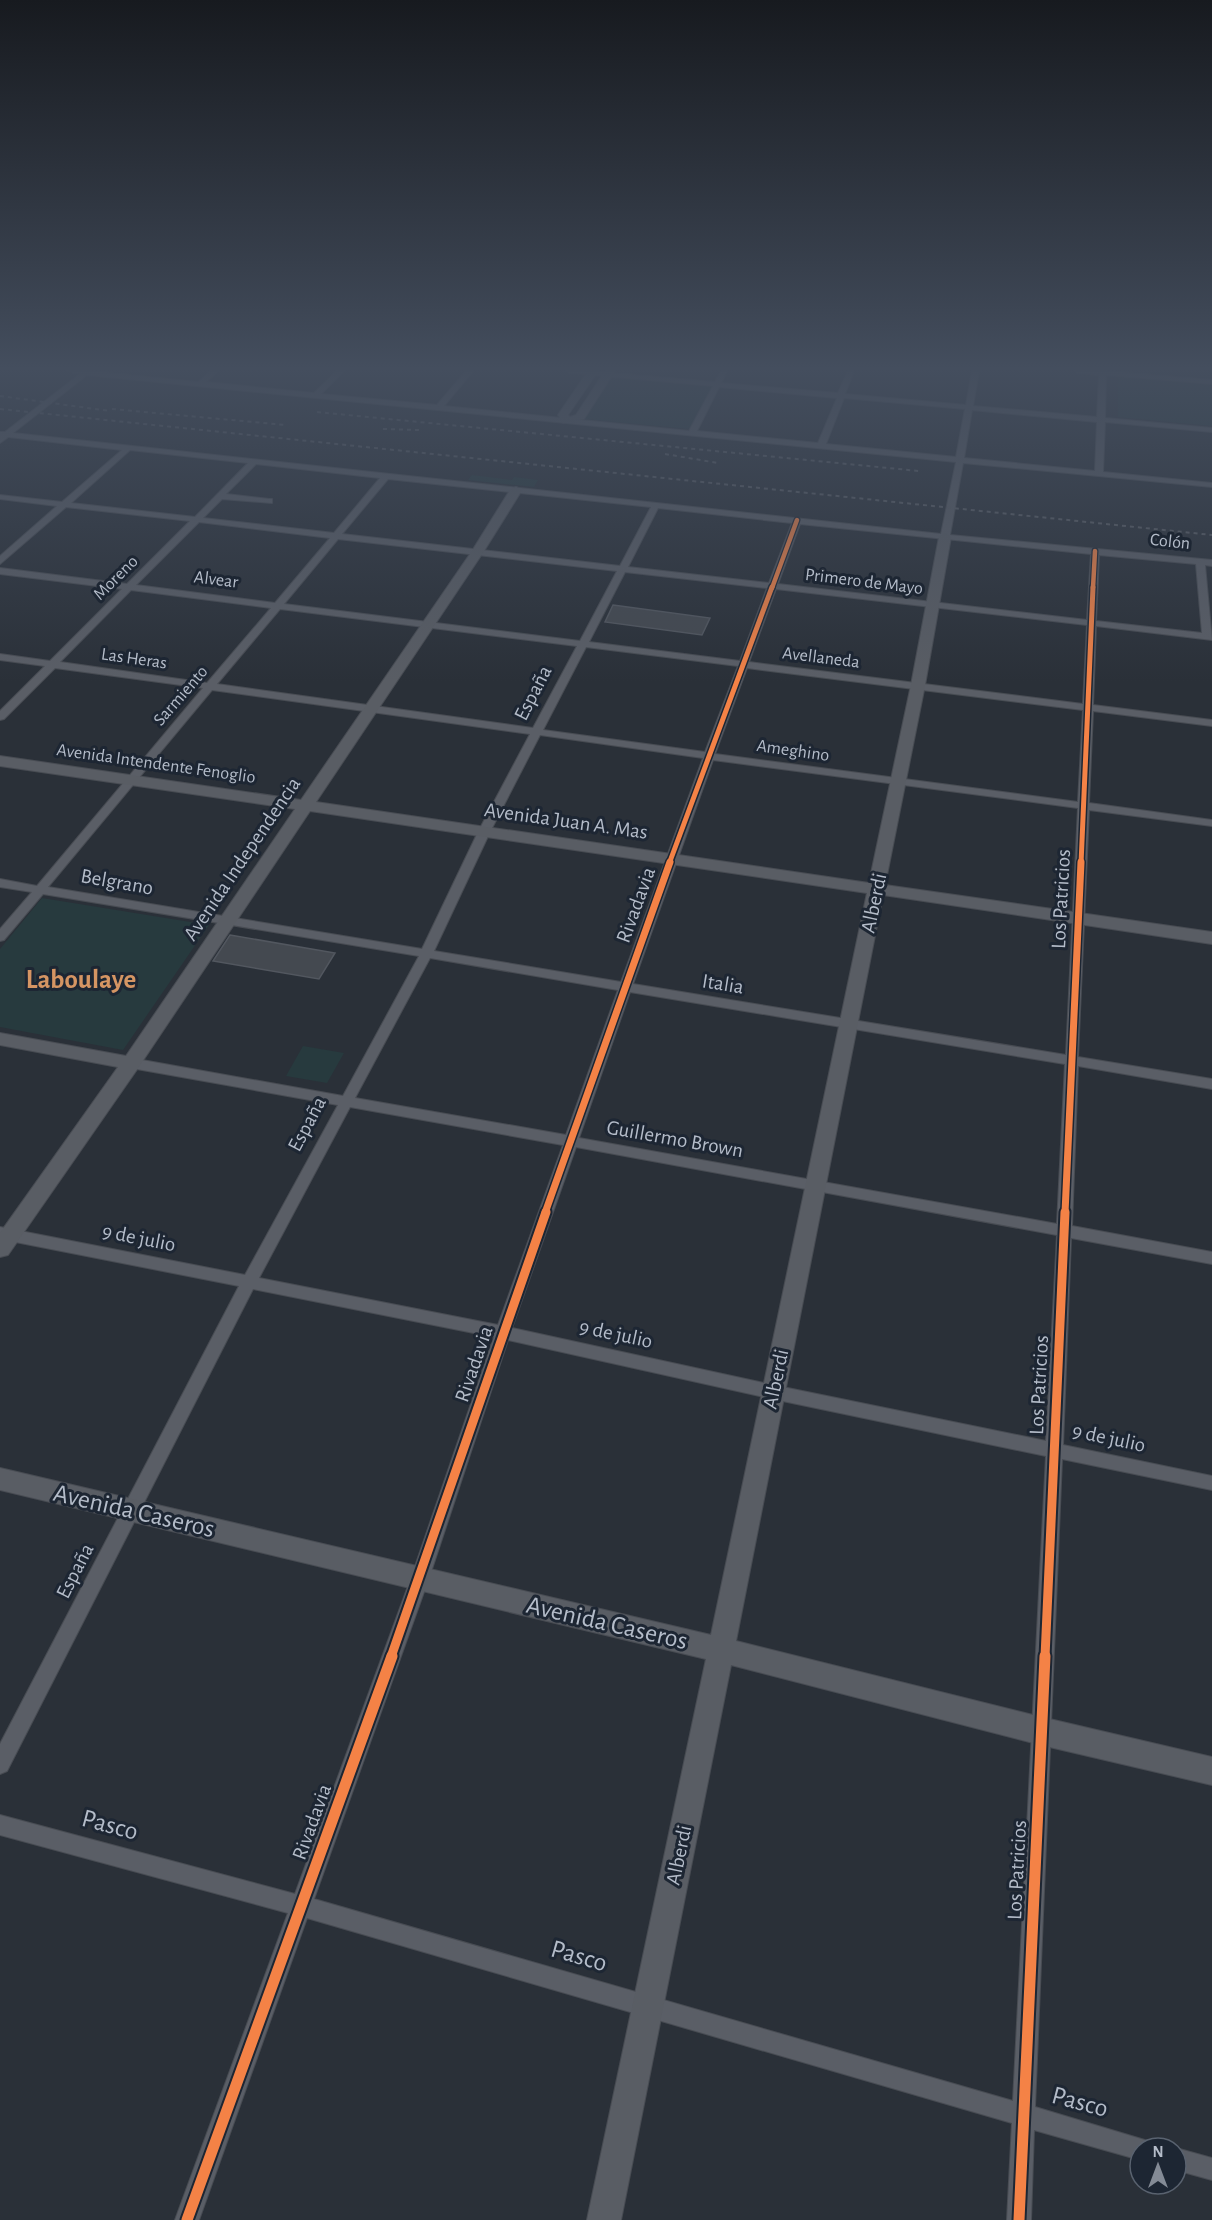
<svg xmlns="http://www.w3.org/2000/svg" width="1212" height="2220" font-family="'Alegreya Sans',sans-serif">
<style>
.green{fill:#273a3e}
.building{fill:#444950;stroke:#52575f;stroke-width:1.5}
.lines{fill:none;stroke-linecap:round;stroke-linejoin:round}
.street-casing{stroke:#484c53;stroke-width:2}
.secondary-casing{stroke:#484c53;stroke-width:2}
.street{fill:#5a5e66;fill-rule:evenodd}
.secondary{fill:#595d64;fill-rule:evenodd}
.rail{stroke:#595d64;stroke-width:2;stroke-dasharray:4 4;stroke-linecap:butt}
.cycleway-far4-casing{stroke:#1d2633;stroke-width:7}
.cycleway-far3-casing{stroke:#1d2633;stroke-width:8}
.cycleway-far2-casing{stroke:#1d2633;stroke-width:10}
.cycleway-far1-casing{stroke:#1d2633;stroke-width:13}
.cycleway-casing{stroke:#1d2633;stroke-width:15}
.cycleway-far4{stroke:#f48246;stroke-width:4.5}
.cycleway-far3{stroke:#f48246;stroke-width:5}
.cycleway-far2{stroke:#f48246;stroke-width:7}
.cycleway-far1{stroke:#f48246;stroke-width:9}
.cycleway{stroke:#f48246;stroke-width:11}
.labels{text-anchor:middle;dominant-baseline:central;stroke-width:6;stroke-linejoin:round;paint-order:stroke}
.far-street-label{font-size:18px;fill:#b4bcc9;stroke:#1d2633}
.street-label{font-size:21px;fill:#b4bcc9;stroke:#1d2633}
.near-street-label{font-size:26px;fill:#b4bcc9;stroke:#1d2633}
.district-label{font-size:27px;font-weight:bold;fill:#d59563;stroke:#1d2633}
</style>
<rect width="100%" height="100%" fill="#2a3038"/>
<!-- green -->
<g class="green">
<path d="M 612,377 L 713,386 L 690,429 L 584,419 Z"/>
<path d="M 1118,377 L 1212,385 L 1212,426 L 1118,417 Z"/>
<path d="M 472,475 L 512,480 L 514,477 L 538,480 L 534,487 L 468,480 Z"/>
<path d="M 42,898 L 209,925 L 123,1050 L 0,1027 L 0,949 Z"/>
<path d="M 303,1046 L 344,1053 L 327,1083 L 286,1076 Z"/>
</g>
<!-- building -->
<g class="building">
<path d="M 613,605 L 710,618 L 702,635 L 605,622 Z"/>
<path d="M 230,935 L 335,953 L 319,979 L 213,961 Z"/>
</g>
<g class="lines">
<defs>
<g id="street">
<path d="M 67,371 L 91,371 L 198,382 L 211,371 L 218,371 L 206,382 L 314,393 L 337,371 L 344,371 L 321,394 L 437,405 L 466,371 L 473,371 L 444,406 L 689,431 L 713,386 L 570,373 L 566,371 L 590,371 L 715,382 L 721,371 L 727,371 L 721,383 L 838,393 L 848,371 L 854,371 L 845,394 L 966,405 L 972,371 L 979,371 L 973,406 L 1097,417 L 1099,375 L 1078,373 L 1075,371 L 1106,371 L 1212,380 L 1212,384 L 1106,375 L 1105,418 L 1212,428 L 1212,432 L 1105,422 L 1103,472 L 1212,483 L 1212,487 L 963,463 L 950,535 L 1212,560 L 1212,566 L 1205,565 L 1212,640 L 1096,626 L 1093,705 L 1212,720 L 1212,726 L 1093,711 L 1089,803 L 1212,820 L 1212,826 L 1089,810 L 1078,1057 L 1212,1079 L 1212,1089 L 1078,1066 L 1072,1226 L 1212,1252 L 1212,1264 L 1071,1238 L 1063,1445 L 1212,1476 L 1212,1490 L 1062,1459 L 1035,2107 L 1148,2141 L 1151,2148 L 1140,2148 L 1140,2160 L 1034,2130 L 1031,2220 L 1007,2220 L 1012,2123 L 307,1918 L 199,2220 L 175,2220 L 288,1913 L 0,1835 L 0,1815 L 295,1894 L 411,1578 L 494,1337 L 253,1289 L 7,1771 L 0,1774 L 0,1744 L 239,1286 L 0,1239 L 0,1227 L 245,1275 L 338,1105 L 131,1068 L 124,1063 L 131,1058 L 343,1096 L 419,956 L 43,894 L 4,940 L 0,941 L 0,929 L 32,892 L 0,887 L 0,879 L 37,886 L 203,688 L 55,668 L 4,719 L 0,720 L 0,711 L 45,666 L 0,660 L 0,654 L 50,661 L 122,589 L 0,574 L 0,568 L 127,584 L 190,521 L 66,507 L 0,564 L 0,556 L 57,506 L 0,499 L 0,495 L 62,502 L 122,450 L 0,436 L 0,432 L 5,432 L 80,374 ZM 87,375 L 956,462 L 941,534 L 13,433 ZM 719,387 L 837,398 L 818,443 L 697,431 ZM 844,398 L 965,409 L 956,457 L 826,444 ZM 972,410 L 1097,422 L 1095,471 L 964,458 ZM 130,450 L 248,463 L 195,517 L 71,503 ZM 256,464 L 380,478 L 334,533 L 203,518 L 222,499 L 272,503 L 272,499 L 269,499 L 226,494 ZM 388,479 L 651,507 L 620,566 L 342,534 ZM 658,508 L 792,523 L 769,583 L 628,567 ZM 199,522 L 330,538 L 275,603 L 136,585 ZM 800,524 L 1091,554 L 1087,620 L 778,584 ZM 338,539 L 617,571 L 580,641 L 284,604 ZM 1099,555 L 1196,564 L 1202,633 L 1096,621 ZM 625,572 L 767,588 L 740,661 L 589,642 ZM 776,589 L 1087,625 L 1083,704 L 749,662 ZM 131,590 L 271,608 L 207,683 L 60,662 ZM 280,609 L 577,646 L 533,728 L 217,684 ZM 586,647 L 738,666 L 705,752 L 543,730 ZM 747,668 L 1083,710 L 1078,802 L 715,754 ZM 212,690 L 530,734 L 478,832 L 422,949 L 48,887 ZM 540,735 L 703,758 L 621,982 L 434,951 L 490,832 ZM 713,760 L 1078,808 L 1066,1055 L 633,984 ZM 430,958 L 618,990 L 566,1135 L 355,1098 ZM 630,992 L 1065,1064 L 1057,1224 L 579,1138 ZM 350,1107 L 563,1145 L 498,1325 L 259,1278 ZM 576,1147 L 1057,1235 L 1046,1441 L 773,1385 L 512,1328 ZM 508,1340 L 773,1399 L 1046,1456 L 1013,2101 L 314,1899 L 429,1578 Z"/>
<path d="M 1176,2148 L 1212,2158 L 1212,2180 L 1176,2170 Z"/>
</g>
<g id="secondary">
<path d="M 588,371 L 598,371 L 568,415 L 570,417 L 576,415 L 605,371 L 615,371 L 584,419 L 563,423 L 558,415 Z"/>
<path d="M 6,432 L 11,435 L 0,443 L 0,434 Z"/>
<path d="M 516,487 L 522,490 L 484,551 L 316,802 L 869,883 L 911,685 L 939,537 L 945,533 L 951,537 L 925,685 L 885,885 L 1212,932 L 1212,944 L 883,895 L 736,1641 L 1041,1717 L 1212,1757 L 1212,1785 L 1041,1745 L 731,1665 L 621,2220 L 587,2220 L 706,1659 L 0,1490 L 0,1468 L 711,1635 L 867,893 L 310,811 L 138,1068 L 8,1255 L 0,1257 L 0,1233 L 118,1067 L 0,1045 L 0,1033 L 126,1056 L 295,809 L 0,766 L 0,756 L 301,800 L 472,551 L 510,490 Z"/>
</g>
</defs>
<!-- street casing -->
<use href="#street" class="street-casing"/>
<!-- secondary casing -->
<use href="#secondary" class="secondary-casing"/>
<!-- street -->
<use href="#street" class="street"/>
<!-- secondary -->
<use href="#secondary" class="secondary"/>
<!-- rail -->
<g class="rail">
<path d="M 0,396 L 110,411"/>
<path d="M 0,409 L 1212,535"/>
<path d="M 112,409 L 286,425"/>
<path d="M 317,412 L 919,471"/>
<path d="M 383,429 L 419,430"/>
<path d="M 665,454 L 718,463"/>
</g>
<defs>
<g id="cycleway-far4">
<path d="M 772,588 L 797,520"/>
<path d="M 1093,588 L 1095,551"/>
</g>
<g id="cycleway-far3">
<path d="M 669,864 L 772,587"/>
<path d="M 1081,864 L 1093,587"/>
</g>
<g id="cycleway-far2">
<path d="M 545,1213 L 670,862"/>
<path d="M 1065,1213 L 1081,862"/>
</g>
<g id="cycleway-far1">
<path d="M 391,1657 L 546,1212"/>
<path d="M 1045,1657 L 1065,1212"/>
</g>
<g id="cycleway">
<path d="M 187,2220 L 392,1656"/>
<path d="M 1019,2220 L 1045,1656"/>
</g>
</defs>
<!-- cycleway-far4 casing -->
<use href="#cycleway-far4" class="cycleway-far4-casing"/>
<!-- cycleway-far3 casing -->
<use href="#cycleway-far3" class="cycleway-far3-casing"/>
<!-- cycleway-far2 casing -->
<use href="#cycleway-far2" class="cycleway-far2-casing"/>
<!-- cycleway-far1 casing -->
<use href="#cycleway-far1" class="cycleway-far1-casing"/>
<!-- cycleway casing -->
<use href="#cycleway" class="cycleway-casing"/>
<!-- cycleway-far4 -->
<use href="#cycleway-far4" class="cycleway-far4"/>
<!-- cycleway-far3 -->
<use href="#cycleway-far3" class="cycleway-far3"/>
<!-- cycleway-far2 -->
<use href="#cycleway-far2" class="cycleway-far2"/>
<!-- cycleway-far1 -->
<use href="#cycleway-far1" class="cycleway-far1"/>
<!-- cycleway -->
<use href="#cycleway" class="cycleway"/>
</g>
<!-- sky -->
<linearGradient id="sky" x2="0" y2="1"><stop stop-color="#171a1f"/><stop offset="0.54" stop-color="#444e5e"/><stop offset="1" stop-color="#444e5e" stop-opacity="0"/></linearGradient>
<rect width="1212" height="682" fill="url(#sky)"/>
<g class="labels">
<!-- far-street labels -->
<g class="far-street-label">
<text transform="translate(1170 542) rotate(6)">Colón</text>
<text transform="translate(116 578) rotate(-45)">Moreno</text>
<text transform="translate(216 580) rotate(7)">Alvear</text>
<text transform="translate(864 582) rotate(7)">Primero de Mayo</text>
<text transform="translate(821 658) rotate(7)">Avellaneda</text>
<text transform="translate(134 659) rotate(8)">Las Heras</text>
<text transform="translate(181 696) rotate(-49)">Sarmiento</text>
<text transform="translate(793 751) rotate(8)">Ameghino</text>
<text transform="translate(156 764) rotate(8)">Avenida Intendente Fenoglio</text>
</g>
<!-- street labels -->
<g class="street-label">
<text transform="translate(533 693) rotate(-63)">España</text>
<text transform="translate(566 821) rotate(8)">Avenida Juan A. Mas</text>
<text transform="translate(242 859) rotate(-56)">Avenida Independencia</text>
<text transform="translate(117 882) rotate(10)">Belgrano</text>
<text transform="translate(1061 899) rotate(-87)">Los Patricios</text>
<text transform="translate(874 903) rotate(-78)">Alberdi</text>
<text transform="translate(636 905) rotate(-70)">Rivadavia</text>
<text transform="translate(723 984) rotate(9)">Italia</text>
<text transform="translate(307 1124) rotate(-62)">España</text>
<text transform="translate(675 1139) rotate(10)">Guillermo Brown</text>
<text transform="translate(139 1238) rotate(11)">9 de julio</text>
<text transform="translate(616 1334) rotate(12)">9 de julio</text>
<text transform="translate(474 1364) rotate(-71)">Rivadavia</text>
<text transform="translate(776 1379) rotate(-78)">Alberdi</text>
<text transform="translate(1039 1385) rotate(-87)">Los Patricios</text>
<text transform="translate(1109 1438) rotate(12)">9 de julio</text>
<text transform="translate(75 1571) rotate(-63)">España</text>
<text transform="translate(312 1822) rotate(-70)">Rivadavia</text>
<text transform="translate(679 1855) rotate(-78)">Alberdi</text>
<text transform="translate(1017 1870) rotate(-87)">Los Patricios</text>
</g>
<!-- near-street labels -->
<g class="near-street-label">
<text transform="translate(134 1511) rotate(13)">Avenida Caseros</text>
<text transform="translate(607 1623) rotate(13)">Avenida Caseros</text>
<text transform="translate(110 1825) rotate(15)">Pasco</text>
<text transform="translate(579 1956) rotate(16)">Pasco</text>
<text transform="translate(1080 2102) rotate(15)">Pasco</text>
</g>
<!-- district labels -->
<g class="district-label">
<text x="81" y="979">Laboulaye</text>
</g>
</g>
<!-- north arrow -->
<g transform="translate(1158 2166)"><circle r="28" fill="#1d2633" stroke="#59626f" stroke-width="1.5"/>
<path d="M0-4.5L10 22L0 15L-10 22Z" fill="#848b96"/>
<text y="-9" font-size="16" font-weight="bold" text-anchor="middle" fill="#b4bcc9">N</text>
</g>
</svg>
